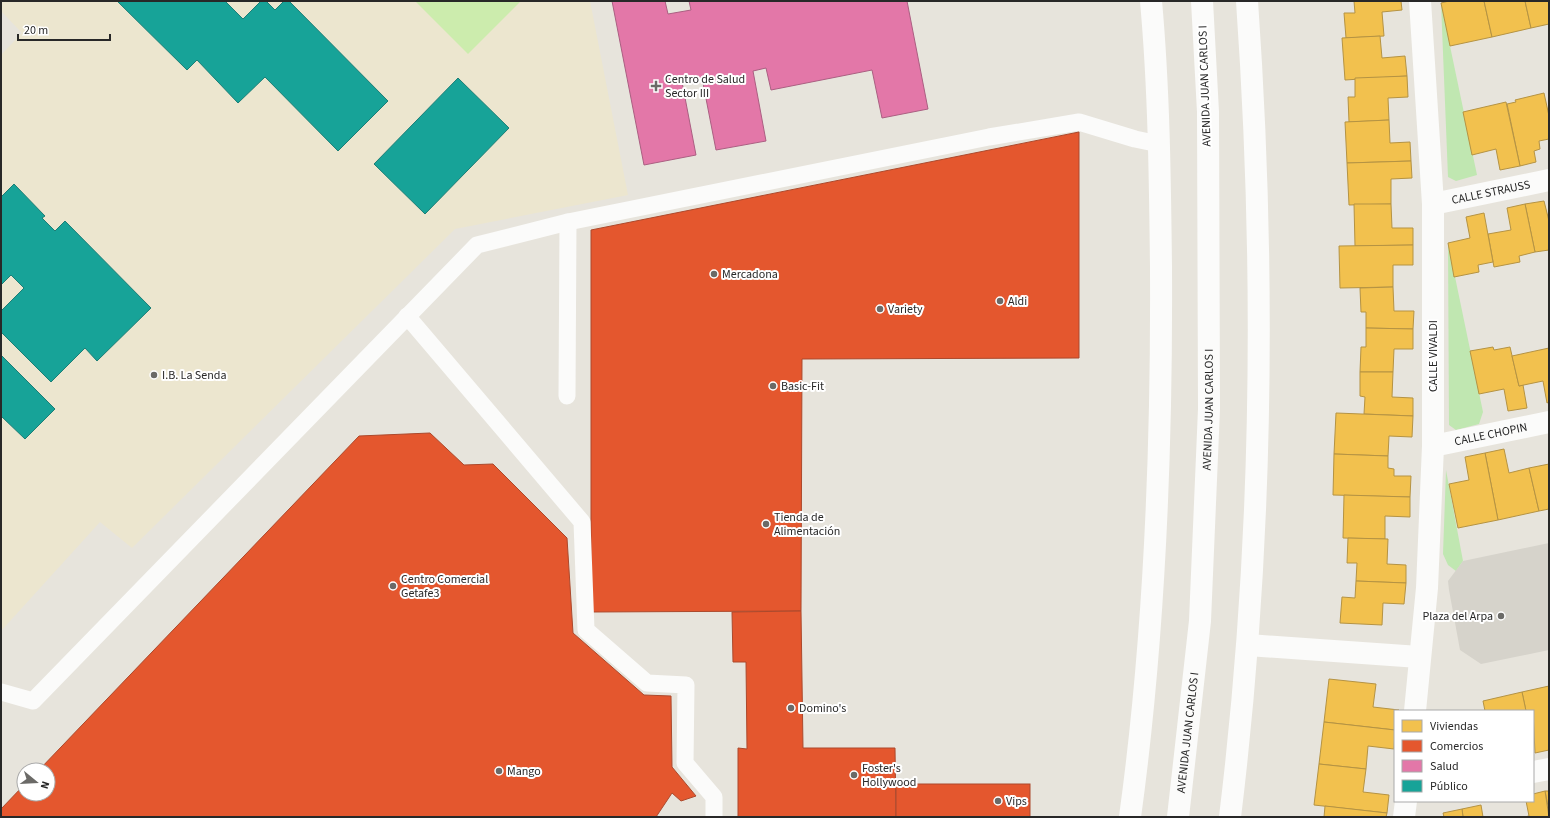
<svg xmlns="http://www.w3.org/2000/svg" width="1550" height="818" font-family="'Source Sans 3',sans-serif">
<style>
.education{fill:#ece6cf}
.green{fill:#c0e7b1}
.pitch{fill:#ccecad}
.plaza{fill:#d6d3cb}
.homes{fill:#f2c14e;stroke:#b59343}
.shops{fill:#e4572e;stroke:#ac492c}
.health{fill:#e377a8;stroke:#ab5f82}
.public{fill:#17a398;stroke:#1c7e76}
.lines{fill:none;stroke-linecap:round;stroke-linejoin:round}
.service{stroke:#fbfbfa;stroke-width:17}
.minor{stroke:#fbfbfa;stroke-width:22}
.secondary{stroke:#fbfbfa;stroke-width:22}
.poi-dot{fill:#6b6a67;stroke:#fff;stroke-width:1.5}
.labels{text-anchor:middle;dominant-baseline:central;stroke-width:4;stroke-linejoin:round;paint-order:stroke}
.poi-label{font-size:12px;fill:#282828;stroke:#fff;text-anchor:start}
.street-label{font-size:12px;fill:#282828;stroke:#fff}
</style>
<rect width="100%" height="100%" fill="#e7e4dc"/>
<!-- education -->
<path class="education" d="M 1,1 L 590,1 L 628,195 L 455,229 L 132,548 L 100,522 L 1,631 L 1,55 L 22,33 L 1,11 Z"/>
<!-- green -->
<g class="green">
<path d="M 1441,3 L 1477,175 L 1456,181 L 1448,177 Z"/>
<path d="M 1448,243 L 1483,412 L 1479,424 L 1456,430 L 1449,425 Z"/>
<path d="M 1446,470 L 1463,561 L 1456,571 L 1448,565 L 1443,554 Z"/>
</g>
<!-- pitch -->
<path class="pitch" d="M 415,1 L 521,1 L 468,54 Z"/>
<!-- plaza -->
<path class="plaza" d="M 1549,543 L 1549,650 L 1481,664 L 1460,650 L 1449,590 L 1448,581 L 1463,561 Z"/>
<!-- homes -->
<g class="homes">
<path d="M 1354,1 L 1401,1 L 1402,10 L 1382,12 L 1384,36 L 1346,38 L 1344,13 L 1355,13 Z"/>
<path d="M 1449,1 L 1484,1 L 1492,37 L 1450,46 L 1441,3 Z"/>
<path d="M 1484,1 L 1525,1 L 1531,28 L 1492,37 Z"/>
<path d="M 1525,1 L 1549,1 L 1549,24 L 1531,28 Z"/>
<path d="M 1380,36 L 1382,58 L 1405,56 L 1407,76 L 1345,80 L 1342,38 Z"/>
<path d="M 1407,76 L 1408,97 L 1388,98 L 1389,120 L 1349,122 L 1348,97 L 1355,97 L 1355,78 Z"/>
<path d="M 1544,93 L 1549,116 L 1549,139 L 1539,141 L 1540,149 L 1534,151 L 1536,162 L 1520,166 L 1507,104 L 1516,102 L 1515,100 Z"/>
<path d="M 1506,102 L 1520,166 L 1500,170 L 1496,149 L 1472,155 L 1463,112 Z"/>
<path d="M 1389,120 L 1390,143 L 1410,142 L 1411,161 L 1347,163 L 1345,122 Z"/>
<path d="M 1411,161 L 1412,178 L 1391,179 L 1391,204 L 1349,205 L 1347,163 Z"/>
<path d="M 1544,201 L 1549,221 L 1549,250 L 1535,252 L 1525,204 Z"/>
<path d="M 1354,204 L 1391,204 L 1392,228 L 1413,228 L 1413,245 L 1355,246 Z"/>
<path d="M 1525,204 L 1535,252 L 1519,256 L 1520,262 L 1494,267 L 1488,234 L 1511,230 L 1507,208 Z"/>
<path d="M 1484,213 L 1493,262 L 1478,265 L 1479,272 L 1454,277 L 1448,243 L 1470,238 L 1466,217 Z"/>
<path d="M 1413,245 L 1413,265 L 1393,265 L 1393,287 L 1340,288 L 1339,246 Z"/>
<path d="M 1393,287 L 1394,311 L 1414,311 L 1413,329 L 1366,328 L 1366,312 L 1361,312 L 1360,288 Z"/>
<path d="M 1366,328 L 1413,329 L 1413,349 L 1394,349 L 1393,372 L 1360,372 L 1361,347 L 1366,347 Z"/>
<path d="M 1493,347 L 1494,350 L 1510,347 L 1519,386 L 1523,385 L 1527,408 L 1508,411 L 1504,389 L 1479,394 L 1470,351 Z"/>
<path d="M 1549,348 L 1549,402 L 1547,403 L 1543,381 L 1519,386 L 1512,356 Z"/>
<path d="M 1360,372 L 1393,372 L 1392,397 L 1413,398 L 1413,416 L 1364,414 L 1365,397 L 1360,396 Z"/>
<path d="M 1336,413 L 1413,416 L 1412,437 L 1389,436 L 1388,456 L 1334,454 Z"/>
<path d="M 1504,449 L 1509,473 L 1529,468 L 1539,511 L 1498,520 L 1485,453 Z"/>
<path d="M 1485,453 L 1498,520 L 1458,528 L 1449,484 L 1469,480 L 1465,457 Z"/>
<path d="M 1334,454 L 1388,456 L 1388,468 L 1394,469 L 1394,476 L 1411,476 L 1410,497 L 1333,495 Z"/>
<path d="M 1549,464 L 1549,509 L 1539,511 L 1529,468 Z"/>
<path d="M 1344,495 L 1410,497 L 1410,517 L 1385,516 L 1385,539 L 1343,538 Z"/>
<path d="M 1348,538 L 1388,539 L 1387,564 L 1406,565 L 1406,583 L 1356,581 L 1357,563 L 1347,563 Z"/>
<path d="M 1356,581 L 1406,583 L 1404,604 L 1383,603 L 1382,625 L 1340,623 L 1342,597 L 1355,598 Z"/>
<path d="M 1329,679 L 1376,684 L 1373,707 L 1399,710 L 1395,711 L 1395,730 L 1324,722 Z"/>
<path d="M 1549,686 L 1549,750 L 1535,753 L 1533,711 L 1526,711 L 1522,692 Z"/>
<path d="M 1522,692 L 1526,711 L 1485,711 L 1483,701 Z"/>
<path d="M 1324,722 L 1395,730 L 1394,749 L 1368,746 L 1366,769 L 1319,764 Z"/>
<path d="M 1319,764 L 1366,769 L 1363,792 L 1389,795 L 1387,813 L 1314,805 Z"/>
<path d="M 1545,791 L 1549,791 L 1549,811 Z"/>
<path d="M 1545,791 L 1549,817 L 1524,817 L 1529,816 L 1526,801 L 1533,801 L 1533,794 Z"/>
<path d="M 1481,805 L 1483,817 L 1463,817 L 1462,809 Z"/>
<path d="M 1325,806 L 1387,813 L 1386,817 L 1324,817 Z"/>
<path d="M 1462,809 L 1463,817 L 1444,817 L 1443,813 Z"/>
</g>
<!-- shops -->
<g class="shops">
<path d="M 1079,132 L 1079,358 L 802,359 L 801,611 L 591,612 L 591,230 Z"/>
<path d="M 430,433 L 464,465 L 493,464 L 567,538 L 573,633 L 644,695 L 671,696 L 672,767 L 696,796 L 681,801 L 672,793 L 656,817 L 1,817 L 1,809 L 24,785 L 24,794 L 48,794 L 48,770 L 39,770 L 359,436 Z"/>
<path d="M 801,611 L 803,748 L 895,748 L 896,817 L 738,817 L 738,748 L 747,749 L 746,662 L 733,662 L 732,612 Z"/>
<rect x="896" y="784" width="134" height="33"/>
</g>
<!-- health -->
<path class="health" d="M 612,1 L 665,1 L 668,14 L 691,10 L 689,1 L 907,1 L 928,109 L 882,118 L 872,70 L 771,90 L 766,68 L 753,71 L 766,141 L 716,150 L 702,78 L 682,82 L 696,155 L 644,165 Z"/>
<!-- public -->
<g class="public">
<path d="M 117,1 L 225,1 L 243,19 L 261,1 L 266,1 L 275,10 L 284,1 L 289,1 L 388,101 L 338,151 L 265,77 L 238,103 L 197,60 L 187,70 Z"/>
<path d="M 458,78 L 509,128 L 425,214 L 374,164 Z"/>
<path d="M 14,184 L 45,216 L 42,218 L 55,231 L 65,221 L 151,308 L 97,361 L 85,348 L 51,382 L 1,332 L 1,311 L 24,288 L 11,275 L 1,285 L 1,197 Z"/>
<path d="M 1,355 L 55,409 L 25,439 L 1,416 Z"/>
</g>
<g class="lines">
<!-- service -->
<g class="service">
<path d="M 407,316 L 582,522 L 586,630 L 647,683 L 686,685 L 685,763 L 714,797 L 714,817"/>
<path d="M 567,396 L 568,222"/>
<path d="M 1,692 L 33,701 L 477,245 L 568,222 L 989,137 L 1079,122 L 1135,139 L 1159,144"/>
</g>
<!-- minor -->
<g class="minor">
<path id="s1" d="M 1433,204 L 1549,180"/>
<path id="s2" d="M 1433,446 L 1549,422"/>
<path d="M 1248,645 L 1419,657"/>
<path d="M 1415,711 L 1427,588 L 1433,446 L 1433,204 L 1420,1"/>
<path d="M 1533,772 L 1549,769"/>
<path d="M 1404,817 L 1406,801"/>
</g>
<!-- secondary -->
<g class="secondary">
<path d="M 1130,817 C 1155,635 1162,451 1161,268 C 1160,179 1159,90 1151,1"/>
<path id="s3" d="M 1178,817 L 1200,621 L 1209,409 L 1208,112 L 1202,1"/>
<path d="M 1230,817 C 1263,547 1266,272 1247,1"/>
</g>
</g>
<!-- markers -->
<g class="poi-dot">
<path d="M654 80h4v4h4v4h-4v4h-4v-4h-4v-4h4z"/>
<circle cx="714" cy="274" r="4"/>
<circle cx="1000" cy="301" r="4"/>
<circle cx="880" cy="309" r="4"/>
<circle cx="154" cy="375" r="4"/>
<circle cx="773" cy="386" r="4"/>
<circle cx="766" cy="524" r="4"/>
<circle cx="393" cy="586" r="4"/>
<circle cx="1501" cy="616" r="4"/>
<circle cx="791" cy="708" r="4"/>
<circle cx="499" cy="771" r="4"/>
<circle cx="854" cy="775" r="4"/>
<circle cx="998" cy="801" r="4"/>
</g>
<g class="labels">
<!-- poi labels -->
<g class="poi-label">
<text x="665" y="79">Centro de Salud<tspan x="665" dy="14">Sector III</tspan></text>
<text x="722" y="274">Mercadona</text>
<text x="1008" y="301">Aldi</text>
<text x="888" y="309">Variety</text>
<text x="162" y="375">I.B. La Senda</text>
<text x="781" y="386">Basic-Fit</text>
<text x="774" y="517">Tienda de<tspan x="774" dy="14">Alimentación</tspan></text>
<text x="401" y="579">Centro Comercial<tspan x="401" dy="14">Getafe3</tspan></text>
<text x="1493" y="616" text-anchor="end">Plaza del Arpa</text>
<text x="799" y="708">Domino's</text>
<text x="862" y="768">Foster's<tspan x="862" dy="14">Hollywood</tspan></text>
<text x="507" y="771">Mango</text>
<text x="1006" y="801">Vips</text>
</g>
<!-- street labels -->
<g class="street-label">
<text transform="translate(1205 86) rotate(-92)">AVENIDA JUAN CARLOS I</text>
<text stroke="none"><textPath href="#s1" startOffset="59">CALLE STRAUSS</textPath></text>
<text transform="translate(1433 356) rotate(-90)">CALLE VIVALDI</text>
<text stroke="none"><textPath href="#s3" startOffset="409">AVENIDA JUAN CARLOS I</textPath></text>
<text stroke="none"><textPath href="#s2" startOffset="59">CALLE CHOPIN</textPath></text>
<text stroke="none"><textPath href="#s3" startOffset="85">AVENIDA JUAN CARLOS I</textPath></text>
</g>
</g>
<!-- border -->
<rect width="1550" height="818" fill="none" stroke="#282828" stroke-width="4"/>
<!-- legend -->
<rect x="1394" y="710" width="140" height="92" fill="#ffffff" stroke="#a9a9a9"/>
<rect x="1402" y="720" width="20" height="12" fill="#f2c14e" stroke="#a9a9a9"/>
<text x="1430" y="730" font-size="12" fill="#282828">Viviendas</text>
<rect x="1402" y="740" width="20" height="12" fill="#e4572e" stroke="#a9a9a9"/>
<text x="1430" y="750" font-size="12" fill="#282828">Comercios</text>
<rect x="1402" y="760" width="20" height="12" fill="#e377a8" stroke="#a9a9a9"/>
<text x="1430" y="770" font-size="12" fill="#282828">Salud</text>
<rect x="1402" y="780" width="20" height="12" fill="#17a398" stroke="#a9a9a9"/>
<text x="1430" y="790" font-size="12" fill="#282828">Público</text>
<!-- north arrow -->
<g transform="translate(36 782) rotate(108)"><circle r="19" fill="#ffffff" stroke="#a9a9a9"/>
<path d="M0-3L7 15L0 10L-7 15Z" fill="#6b6a67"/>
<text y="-6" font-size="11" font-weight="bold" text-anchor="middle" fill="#282828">N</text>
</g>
<!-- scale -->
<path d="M18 34v6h92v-6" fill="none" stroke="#282828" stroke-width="2"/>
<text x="24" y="34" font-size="12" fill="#282828" stroke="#ffffff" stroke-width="3" paint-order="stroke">20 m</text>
</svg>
